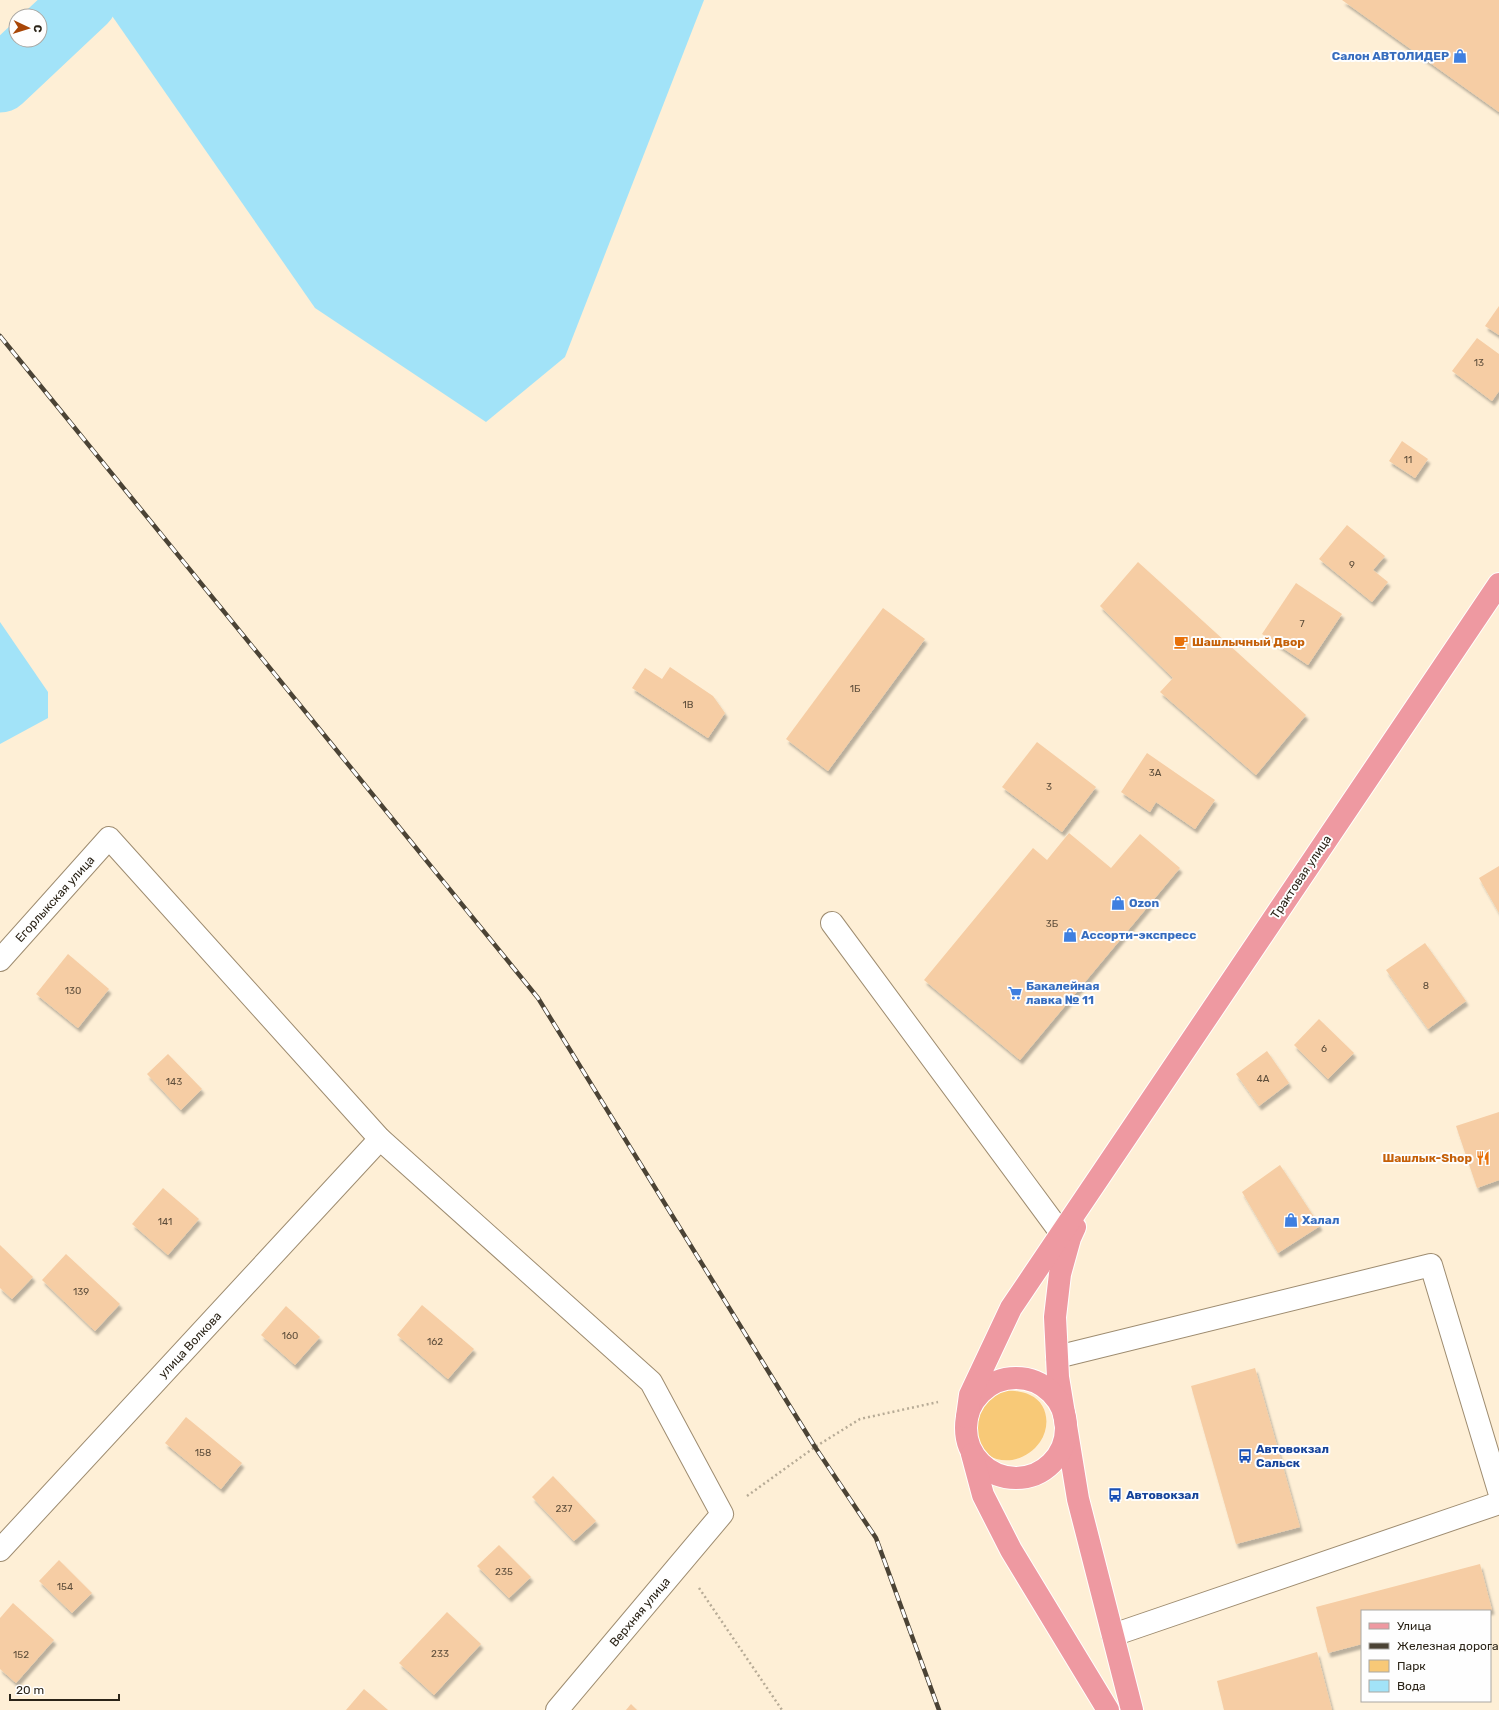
<svg xmlns="http://www.w3.org/2000/svg" width="1499" height="1710" font-family="Rubik,sans-serif">
<style>
.green{fill:#f8c977}
.water{fill:#a2e3f8}
.lines{fill:none;stroke-linecap:round;stroke-linejoin:round}
.river{stroke:#a2e3f8;stroke-width:65}
.building{fill:#f6cda4;filter:url(#shadow)}
.minor-casing{stroke:#9e8c70;stroke-width:24}
.major-casing{stroke:#fff;stroke-width:24}
.path{stroke:#b7ab96;stroke-width:2.5;stroke-dasharray:2 3;stroke-linecap:butt}
.minor{stroke:#fff;stroke-width:22}
.major{stroke:#ee99a1;stroke-width:22}
.rail-casing{stroke:#4b4335;stroke-width:4.5}
.rail{stroke:#fefefe;stroke-width:3;stroke-dasharray:9;stroke-linecap:butt}
.labels{text-anchor:middle;dominant-baseline:central;stroke-width:4;stroke-linejoin:round;paint-order:stroke}
.number-label{font-size:10px;fill:#5e4e3b}
.shop-label{font-size:12px;font-weight:bold;fill:#366cbe;stroke:#fefefe;text-anchor:start}
.food-label{font-size:12px;font-weight:bold;fill:#c56008;stroke:#fefefe;text-anchor:start}
.street-label{font-size:12px;fill:#2b2418;stroke:#fefefe}
.transit-label{font-size:12px;font-weight:bold;fill:#164399;stroke:#fefefe;text-anchor:start}
</style>
<defs>
<filter id="shadow"><feDropShadow dx="2.5" dy="4.5" stdDeviation="1" flood-color="#0004"/></filter>
</defs>
<rect width="100%" height="100%" fill="#feefd6"/>
<!-- green -->
<path class="green" d="M 1009,1390 C 1016,1391 1024,1392 1030,1395 C 1048,1403 1051,1426 1040,1442 C 1028,1459 1006,1466 987,1455 C 983,1452 979,1449 977,1444 C 974,1437 975,1430 976,1423 C 979,1402 987,1392 1009,1390 Z"/>
<!-- water -->
<g class="water">
<path d="M 101,0 L 704,0 L 565,357 L 486,422 L 315,308 Z"/>
<path d="M 0,622 L 48,692 L 48,718 L 0,744 Z"/>
</g>
<g class="lines">
<!-- river -->
<path class="river" d="M 0,80 L 85,0"/>
</g>
<!-- building -->
<g class="building">
<path d="M 1342,0 L 1499,0 L 1499,112 Z"/>
<path d="M 1499,306 L 1499,335 L 1485,326 Z"/>
<path d="M 1477,338 L 1499,354 L 1499,391 L 1492,401 L 1452,371 Z"/>
<path d="M 1402,441 L 1428,459 L 1415,478 L 1389,461 Z"/>
<path d="M 1347,525 L 1385,556 L 1373,570 L 1388,582 L 1372,602 L 1319,559 Z"/>
<path d="M 1138,562 L 1306,715 L 1256,775 L 1160,692 L 1173,678 L 1100,606 Z"/>
<path d="M 1296,583 L 1342,614 L 1308,665 L 1262,634 Z"/>
<path d="M 883,608 L 925,639 L 828,771 L 786,739 Z"/>
<path d="M 670,667 L 713,696 L 725,713 L 708,738 L 632,688 L 645,668 L 662,679 Z"/>
<path d="M 1037,742 L 1096,787 L 1062,832 L 1002,787 Z"/>
<path d="M 1147,753 L 1215,800 L 1195,829 L 1156,802 L 1150,812 L 1121,792 Z"/>
<path d="M 1069,833 L 1111,868 L 1140,834 L 1180,868 L 1020,1060 L 924,980 L 1033,848 L 1047,860 Z"/>
<path d="M 1499,866 L 1499,913 L 1479,878 Z"/>
<path d="M 1425,943 L 1466,1001 L 1428,1029 L 1386,970 Z"/>
<path d="M 68,954 L 109,989 L 78,1028 L 36,994 Z"/>
<path d="M 1319,1019 L 1354,1053 L 1328,1079 L 1294,1045 Z"/>
<path d="M 1267,1051 L 1289,1083 L 1259,1106 L 1236,1074 Z"/>
<path d="M 168,1054 L 202,1089 L 181,1110 L 147,1074 Z"/>
<path d="M 1499,1112 L 1499,1180 L 1477,1188 L 1456,1126 Z"/>
<path d="M 1280,1165 L 1320,1226 L 1278,1253 L 1242,1192 Z"/>
<path d="M 163,1188 L 199,1219 L 168,1255 L 132,1224 Z"/>
<path d="M 0,1245 L 33,1277 L 12,1299 L 0,1288 Z"/>
<path d="M 66,1254 L 120,1304 L 95,1331 L 42,1280 Z"/>
<path d="M 422,1305 L 474,1349 L 448,1379 L 397,1335 Z"/>
<path d="M 286,1306 L 320,1337 L 295,1365 L 261,1335 Z"/>
<path d="M 1255,1368 L 1300,1527 L 1236,1544 L 1191,1386 Z"/>
<path d="M 186,1417 L 242,1463 L 221,1489 L 165,1443 Z"/>
<path d="M 553,1476 L 596,1521 L 574,1541 L 532,1497 Z"/>
<path d="M 499,1545 L 531,1577 L 509,1598 L 477,1566 Z"/>
<path d="M 59,1560 L 92,1593 L 72,1613 L 39,1581 Z"/>
<path d="M 1480,1564 L 1492,1610 L 1487,1611 L 1362,1611 L 1362,1644 L 1328,1653 L 1316,1607 Z"/>
<path d="M 13,1603 L 54,1640 L 16,1683 L 0,1669 L 0,1618 Z"/>
<path d="M 447,1612 L 481,1644 L 434,1695 L 399,1663 Z"/>
<path d="M 1317,1652 L 1332,1710 L 1224,1710 L 1217,1681 Z"/>
<path d="M 364,1689 L 388,1710 L 346,1710 Z"/>
<path d="M 631,1704 L 637,1710 L 626,1710 Z"/>
</g>
<g class="lines">
<defs>
<g id="minor">
<path d="M 832,923 L 1061,1233"/>
<path d="M 0,960 L 109,838 L 380,1139 L 651,1382 L 722,1514 L 557,1710"/>
<path d="M 1057,1357 L 1431,1265 L 1499,1491"/>
<path d="M 0,1550 L 380,1139"/>
<path d="M 1113,1635 L 1499,1503"/>
</g>
<g id="major">
<path d="M 1075,1227 L 1070,1238 L 1060,1274 L 1055,1317 L 1058,1377 L 1078,1499 L 1132,1710"/>
<circle cx="1016" cy="1428" r="50"/>
<path d="M 967,1417 L 970,1395 L 1011,1308 L 1499,584"/>
<path d="M 972,1454 L 983,1495 L 1011,1550 L 1108,1710"/>
</g>
</defs>
<!-- minor casing -->
<use href="#minor" class="minor-casing"/>
<!-- major casing -->
<use href="#major" class="major-casing"/>
<!-- path -->
<g class="path">
<path d="M 747,1496 L 815,1447 L 860,1419 L 938,1402"/>
<path d="M 699,1588 L 782,1710"/>
</g>
<!-- minor -->
<use href="#minor" class="minor"/>
<!-- major -->
<use href="#major" class="major"/>
<defs>
<path id="rail" d="M 0,336 L 538,998 L 815,1447 L 876,1538 L 939,1710"/>
</defs>
<!-- rail casing -->
<use href="#rail" class="rail-casing"/>
<!-- rail -->
<use href="#rail" class="rail"/>
</g>
<!-- icons -->
<defs>
<symbol id="shop-bare" viewBox="-9 -9 18 18"><path d="M-5-2.5h2.3a2.7 3.5 0 0 1 5.4 0H5L5.5 6h-11ZM-1.5-2.5h3a1.5 2.3 0 0 0-3 0Z" fill="#3f7fe0" stroke="#fefefe" stroke-width="2.5" paint-order="stroke"/></symbol>
<symbol id="cafe-bare" viewBox="-9 -9 18 18"><path d="M-5.5-4.5H6V0H3Q3 3.5 0 3.5H-2.5Q-5.5 3.5-5.5 0ZM3-3.2v2h1.7v-2ZM-6 4.5H4V6H-6Z" fill="#e8710a" stroke="#fefefe" stroke-width="2.5" paint-order="stroke"/></symbol>
<symbol id="supermarket-bare" viewBox="-9 -9 18 18"><path d="M-6-5.5h2.5l.6 2H6L4.5 2H-2.5L-4.4-4H-6ZM-1.5 3.2a1.3 1.3 0 1 0 .1 0ZM3 3.2a1.3 1.3 0 1 0 .1 0Z" fill="#3f7fe0" stroke="#fefefe" stroke-width="2.5" paint-order="stroke"/></symbol>
<symbol id="restaurant-bare" viewBox="-9 -9 18 18"><path d="M-5-6h1v4h1v-4h1v4h1v-4h1v5L-1.5 .5V6h-2V.5L-5-1ZM5-6V6H3V1.5H1.5Q1.5-4 5-6Z" fill="#e8710a" stroke="#fefefe" stroke-width="2.5" paint-order="stroke"/></symbol>
<symbol id="bus-bare" viewBox="-9 -9 18 18"><path d="M-5-6H5V4H4V6H2V4H-2V6H-4V4H-5ZM-3.5-4V0h7V-4ZM-3.5 1.2v1.5H-2V1.2ZM2 1.2v1.5H3.5V1.2Z" fill="#1a4fb4" stroke="#fefefe" stroke-width="2.5" paint-order="stroke"/></symbol>
</defs>
<g fill-rule="evenodd">
<use href="#shop-bare" x="1450" y="46" width="20" height="20"/>
<use href="#cafe-bare" x="1171" y="632" width="20" height="20"/>
<use href="#shop-bare" x="1108" y="893" width="20" height="20"/>
<use href="#shop-bare" x="1060" y="925" width="20" height="20"/>
<use href="#supermarket-bare" x="1005" y="983" width="20" height="20"/>
<use href="#restaurant-bare" x="1473" y="1148" width="20" height="20"/>
<use href="#shop-bare" x="1281" y="1210" width="20" height="20"/>
<use href="#bus-bare" x="1235" y="1446" width="20" height="20"/>
<use href="#bus-bare" x="1105" y="1485" width="20" height="20"/>
</g>
<g class="labels">
<!-- number labels -->
<g class="number-label">
<text x="1479" y="363">13</text>
<text x="1408" y="460">11</text>
<text x="1352" y="565">9</text>
<text x="1302" y="624">7</text>
<text x="855" y="689">1Б</text>
<text x="688" y="705">1В</text>
<text x="1155" y="773">3А</text>
<text x="1049" y="787">3</text>
<text x="1052" y="924">3Б</text>
<text x="1426" y="986">8</text>
<text x="73" y="991">130</text>
<text x="1324" y="1049">6</text>
<text x="1263" y="1079">4А</text>
<text x="174" y="1082">143</text>
<text x="165" y="1222">141</text>
<text x="81" y="1292">139</text>
<text x="290" y="1336">160</text>
<text x="435" y="1342">162</text>
<text x="203" y="1453">158</text>
<text x="564" y="1509">237</text>
<text x="504" y="1572">235</text>
<text x="65" y="1587">154</text>
<text x="440" y="1654">233</text>
<text x="21" y="1655">152</text>
</g>
<!-- shop labels -->
<g class="shop-label">
<text x="1449" y="56" text-anchor="end">Салон АВТОЛИДЕР</text>
<text x="1129" y="903">Ozon</text>
<text x="1081" y="935">Ассорти-экспресс</text>
<text x="1026" y="986">Бакалейная<tspan x="1026" dy="14">лавка № 11</tspan></text>
<text x="1302" y="1220">Халал</text>
</g>
<!-- food labels -->
<g class="food-label">
<text x="1192" y="642">Шашлычный Двор</text>
<text x="1472" y="1158" text-anchor="end">Шашлык-Shop</text>
</g>
<!-- street labels -->
<g class="street-label">
<text transform="translate(1301 877) rotate(-56)">Трактовая улица</text>
<text transform="translate(55 899) rotate(-48)">Егорлыкская улица</text>
<text transform="translate(190 1345) rotate(-47)">улица Волкова</text>
<text transform="translate(640 1612) rotate(-50)">Верхняя улица</text>
</g>
<!-- transit labels -->
<g class="transit-label">
<text x="1256" y="1449">Автовокзал<tspan x="1256" dy="14">Сальск</tspan></text>
<text x="1126" y="1495">Автовокзал</text>
</g>
</g>
<!-- legend -->
<rect x="1361" y="1610" width="130" height="92" fill="#fefefe" stroke="#aaa7a2"/>
<rect x="1369" y="1623" width="20" height="6" fill="#ee99a1" stroke="#aaa7a2"/>
<text x="1397" y="1630" font-size="12" fill="#2b2418">Улица</text>
<rect x="1369" y="1643" width="20" height="6" fill="#4b4335" stroke="#aaa7a2"/>
<text x="1397" y="1650" font-size="12" fill="#2b2418">Железная дорога</text>
<rect x="1369" y="1660" width="20" height="12" fill="#f8c977" stroke="#aaa7a2"/>
<text x="1397" y="1670" font-size="12" fill="#2b2418">Парк</text>
<rect x="1369" y="1680" width="20" height="12" fill="#a2e3f8" stroke="#aaa7a2"/>
<text x="1397" y="1690" font-size="12" fill="#2b2418">Вода</text>
<!-- north arrow -->
<g transform="translate(28 28) rotate(94)"><circle r="19" fill="#fefefe" stroke="#aaa7a2"/>
<path d="M0-3L7 15L0 10L-7 15Z" fill="#a84607"/>
<text y="-6" font-size="11" font-weight="bold" text-anchor="middle" fill="#2b2418">С</text>
</g>
<!-- scale -->
<path d="M10 1694v6h109v-6" fill="none" stroke="#2b2418" stroke-width="2"/>
<text x="16" y="1694" font-size="12" fill="#2b2418" stroke="#fefefe" stroke-width="3" paint-order="stroke">20 m</text>
</svg>
